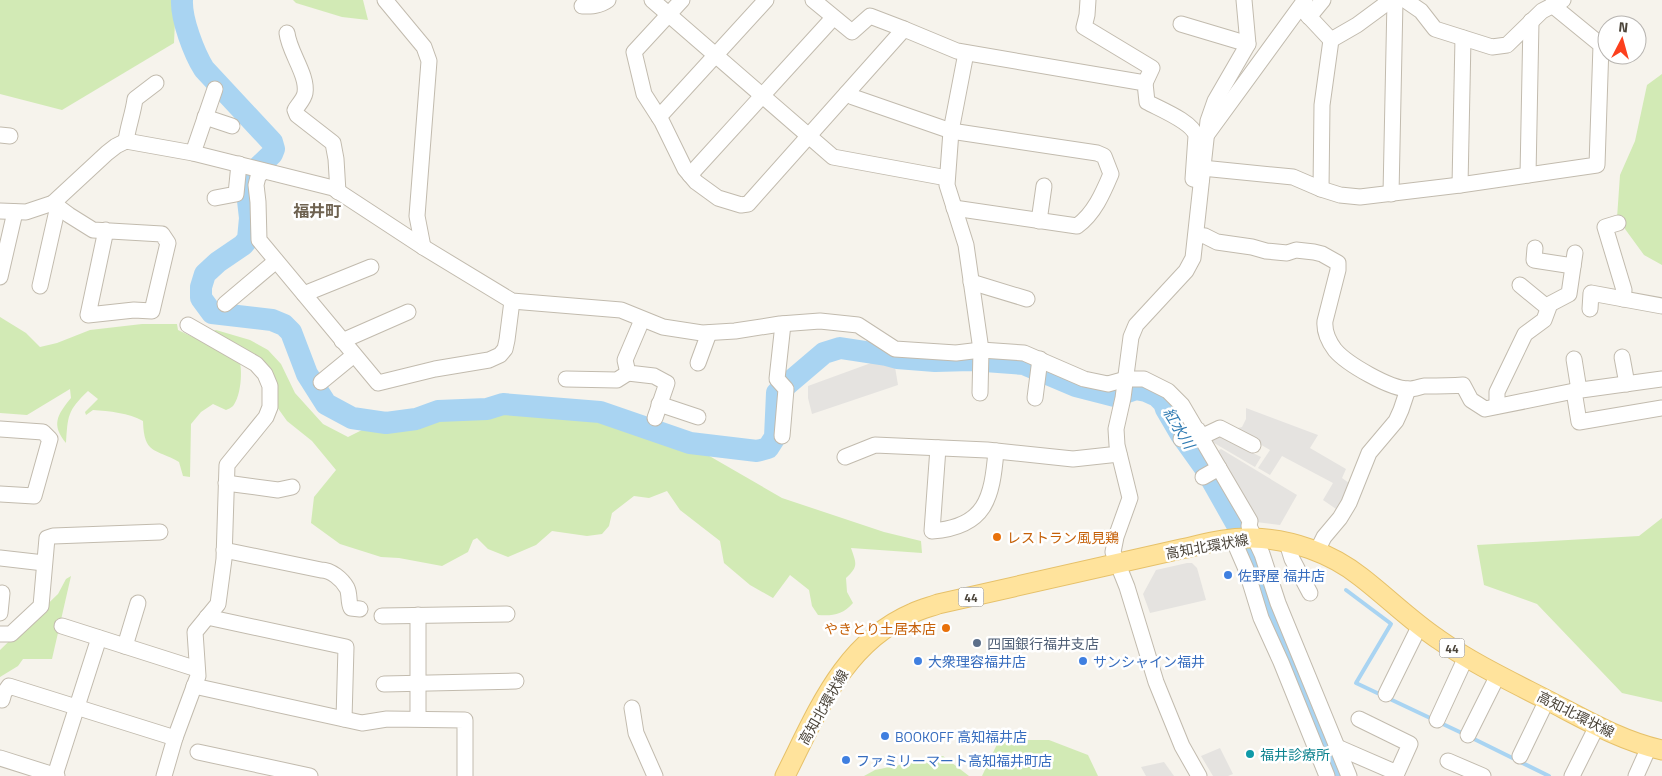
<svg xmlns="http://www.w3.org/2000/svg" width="1662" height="776" font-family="'Titillium Web','Noto Sans JP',sans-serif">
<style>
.green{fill:#d2eab5}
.parking{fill:#e5e3e0}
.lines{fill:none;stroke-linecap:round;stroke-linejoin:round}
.stream{stroke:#a9d4f2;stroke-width:4}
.river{stroke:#a9d4f2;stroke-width:22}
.minor-casing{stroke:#c2bbae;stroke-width:17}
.major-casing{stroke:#e6c16a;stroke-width:21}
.minor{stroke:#fff;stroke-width:15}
.major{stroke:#ffe39c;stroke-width:19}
.food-dot{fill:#e8710a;stroke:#fff;stroke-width:2}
.shop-dot{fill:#3f7fe0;stroke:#fff;stroke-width:2}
.service-dot{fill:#5c6f8a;stroke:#fff;stroke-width:2}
.culture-dot{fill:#0f9aa8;stroke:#fff;stroke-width:2}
.labels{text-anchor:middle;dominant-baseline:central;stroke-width:5;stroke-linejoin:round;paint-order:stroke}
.shield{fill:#fff;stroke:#817c74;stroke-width:1}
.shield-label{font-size:12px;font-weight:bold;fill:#4b4439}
.food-label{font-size:14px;fill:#c56008;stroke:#fff;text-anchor:start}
.street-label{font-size:14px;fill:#4b4439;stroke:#fff}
.shop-label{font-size:14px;fill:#366cbe;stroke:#fff;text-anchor:start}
.service-label{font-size:14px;fill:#4e5e75;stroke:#fff;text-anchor:start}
.culture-label{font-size:14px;fill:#0d838f;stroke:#fff;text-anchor:start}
.water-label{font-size:15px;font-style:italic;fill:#2e7ab2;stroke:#fff}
.quarter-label{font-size:16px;font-weight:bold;fill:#6e6250;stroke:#fff}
</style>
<rect width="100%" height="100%" fill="#f6f3ec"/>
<!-- green -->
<g class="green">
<path d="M 0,0 L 176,0 L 174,43 L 62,110 L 0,94 Z"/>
<path d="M 293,0 L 363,0 L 368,20 L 342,17 L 296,3 Z"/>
<path d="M 1662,74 L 1662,265 L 1644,255 L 1617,218 L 1620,175 L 1635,141 L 1647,85 Z"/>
<path d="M 0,317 L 26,333 L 40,347 L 57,343 L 90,330 L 142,324 L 177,324 L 178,330 L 239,359 C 243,370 241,396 233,406 C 231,408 228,409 226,410 L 213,404 L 201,412 L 191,424 L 190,477 L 183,476 L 179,462 C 155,448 144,455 143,421 C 129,413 109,411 93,410 L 86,415 L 85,412 L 98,399 L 88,391 C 67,411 68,416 66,443 C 51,425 57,415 71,398 L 70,389 L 27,415 L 0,413 Z"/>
<path d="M 216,330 L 250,340 L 268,350 L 281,364 L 295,393 L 323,424 L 348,437 L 370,426 L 421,428 L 446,415 L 501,410 L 556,410 L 600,414 L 692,446 L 782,498 L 884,532 L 921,541 L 922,553 L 851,548 C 856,563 859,566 846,578 L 847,592 L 853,603 C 843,615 832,616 818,615 L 812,606 L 809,590 L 790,575 L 773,598 L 750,585 L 724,563 L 720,541 L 680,510 L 667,491 L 649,498 L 634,496 L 612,513 L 609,526 L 602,534 L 587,536 L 552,531 L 536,545 L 508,557 L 488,549 L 477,538 L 473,540 L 468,552 L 442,566 L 399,558 L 381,557 L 340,544 L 311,523 L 314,497 L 336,470 L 312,441 L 287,421 L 277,407 L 273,373 L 259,359 L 208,333 Z"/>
<path d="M 1662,518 L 1662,702 L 1622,693 L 1537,604 L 1484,585 L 1477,545 L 1639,536 Z"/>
<path d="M 71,576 L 52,659 L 23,659 L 18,666 L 0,677 L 0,650 L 58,594 L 66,579 Z"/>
<path d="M 999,740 L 1049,740 L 1088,755 L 1098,776 L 982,776 Z"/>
<path d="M 943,756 L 969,776 L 864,776 L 875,770 Z"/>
</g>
<!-- parking -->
<g class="parking">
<path d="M 882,359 L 894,361 L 898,385 L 812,414 L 808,398 L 808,386 Z"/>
<path d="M 1246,408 L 1318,435 L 1310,448 L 1346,469 L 1342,478 L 1349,483 L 1339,511 L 1323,500 L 1333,483 L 1282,456 L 1270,475 L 1258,468 L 1270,450 L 1234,429 L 1242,427 L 1246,419 Z"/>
<path d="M 1217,435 L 1261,457 L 1255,467 L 1209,440 Z"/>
<path d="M 1221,449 L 1297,495 L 1280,525 L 1256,522 L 1216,452 Z"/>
<path d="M 1187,563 L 1192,563 L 1197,568 L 1206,600 L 1150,613 L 1143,594 L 1156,570 Z"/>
<path d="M 1220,748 L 1233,774 L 1228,776 L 1213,776 L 1201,756 Z"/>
<path d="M 1164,762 L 1174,776 L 1146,776 L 1141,767 Z"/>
</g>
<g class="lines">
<!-- stream -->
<g class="stream">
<path d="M 1346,590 L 1390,623"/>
<path d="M 1391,624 L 1356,683 L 1464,734"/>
<path d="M 1470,737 L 1549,776"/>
</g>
<!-- river -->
<path class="river" d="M 182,0 C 181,19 194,53 204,69 L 272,142 L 274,149 L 272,154 L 249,176 L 246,183 L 250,218 L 248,239 L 243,245 L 218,262 L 205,274 L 201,287 L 201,298 L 212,313 L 272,320 L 284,325 L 291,332 L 307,374 L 326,404 L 352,418 L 386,423 L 416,419 L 438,411 L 487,409 L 503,404 L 600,412 L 690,443 L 757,451 L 768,448 L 775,437 L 777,393 L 824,353 L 840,348 L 886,355 L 897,358 L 935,361 L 971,360 L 1024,364 L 1076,386 L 1115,396 L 1136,389 L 1146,391 L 1157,396 L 1164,403 L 1166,409 L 1180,433 L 1205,468 L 1240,530 L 1339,776"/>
<defs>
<g id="minor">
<path d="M 385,0 L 424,47 L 429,61 L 417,216 L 423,247"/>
<path d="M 652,0 L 833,157 L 947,178"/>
<path d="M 682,0 L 634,52 L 644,94 L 662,122 L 685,169 L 696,182 L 718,198 L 741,205 L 748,204 L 904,29 L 957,51 L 1145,83 L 1147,102 C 1160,109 1193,122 1196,136 L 1193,179 L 1201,181"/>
<path d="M 813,0 L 852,32 L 870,16 L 904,29"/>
<path d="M 1088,0 L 1087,15 L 1084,27 L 1152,68 L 1145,83"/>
<path d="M 1405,0 L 1421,11 L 1435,29 L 1492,47 L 1507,45 L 1542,11 L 1563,0"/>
<path d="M 582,6 C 591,6 600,6 608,0"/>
<path d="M 1301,8 L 1331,40"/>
<path d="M 1309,17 L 1323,0"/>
<path d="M 1181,24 L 1248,44"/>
<path d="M 287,33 C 289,52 308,75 305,93 C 304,99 298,105 295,110 L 297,115 L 333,143 L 336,159 L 338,192"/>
<path d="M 1331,40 L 1357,25 L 1391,0"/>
<path d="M 966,53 L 951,131 L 947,185 L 966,245 L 981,350 L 980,393"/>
<path d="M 847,93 L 853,97 L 951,131 L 1097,153 L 1104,156 L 1111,174 C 1103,193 1094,214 1077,226 L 954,208"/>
<path d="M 205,117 L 232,126"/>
<path d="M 659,117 L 766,0"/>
<path d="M 1208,133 L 1305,0"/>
<path d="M 0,135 L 10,136"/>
<path d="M 126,141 C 128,126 133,114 135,99 L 156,83"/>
<path d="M 193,153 L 215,89"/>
<path d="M 1202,168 L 1293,177 L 1321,189 L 1340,195 L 1360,197 L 1460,185 L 1597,165 L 1601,45 L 1552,5"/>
<path d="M 263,171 L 258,177 L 256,185 L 258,202 L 259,240 L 378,383 L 435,369 L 489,360 L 500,355 L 505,349 L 507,340 L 512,301"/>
<path d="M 690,175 L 833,18"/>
<path d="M 1528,175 L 1531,21"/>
<path d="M 1460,185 L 1463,38"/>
<path d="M 1321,189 L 1322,105 L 1331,40"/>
<path d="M 1391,194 L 1395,0"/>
<path d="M 215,198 L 236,194 L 239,164"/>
<path d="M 53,203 L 69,215 L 93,230 L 162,234 L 168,243 L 152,311 L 134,310 L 88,315 L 106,230"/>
<path d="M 0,211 L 26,212 L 53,203 L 107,153 L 116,146 L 126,141 L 193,153 L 333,188 L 423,247 L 512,301 L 621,310 L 663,327 L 702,333 L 735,331 L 780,324 L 820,321 L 858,325 L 895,349 L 956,353 L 981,350 L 1024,353 L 1084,379 L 1108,384 L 1126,379 L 1144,379 L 1168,391 L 1182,405 L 1250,521 L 1249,526 L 1262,554 L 1278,603 L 1349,776"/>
<path d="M 1039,221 L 1044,186"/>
<path d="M 1618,223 L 1605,227 L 1624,290 L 1623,299"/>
<path d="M 1196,235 L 1205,236 L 1217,242 L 1252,247 L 1266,251 L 1287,253 L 1296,250 L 1314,252 L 1322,254 L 1338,263 L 1338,270 L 1325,321 C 1324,331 1329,342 1335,350 C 1347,364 1390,389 1409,389 C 1414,389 1419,387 1424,386 C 1437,386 1450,386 1463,385 L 1471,400 L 1485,409 L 1574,391 L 1662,379"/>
<path d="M 1535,248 L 1534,260 L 1573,266"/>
<path d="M 0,277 L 15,212"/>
<path d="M 971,282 L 1027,299"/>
<path d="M 1520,285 L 1548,308"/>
<path d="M 40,286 L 58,206"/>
<path d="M 304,294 L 371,267"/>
<path d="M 225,304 L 276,261"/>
<path d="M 1590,309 L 1591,293 L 1662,306"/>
<path d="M 642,320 L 625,360 L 628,373 L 654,376 L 667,383 L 655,418"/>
<path d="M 342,341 L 408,312"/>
<path d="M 1622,357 L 1627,384"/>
<path d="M 1574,359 L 1579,390"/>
<path d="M 698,363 L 709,333"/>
<path d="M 566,379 L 617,380 L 628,373"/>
<path d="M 321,382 L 354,355"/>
<path d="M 1574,391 L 1579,422 L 1662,408"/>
<path d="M 1035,398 L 1040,359"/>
<path d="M 659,404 L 698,417"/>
<path d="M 1497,406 L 1497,392 L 1525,334 L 1544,320 L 1550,304 L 1569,294 L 1575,253"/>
<path d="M 0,429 L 43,432 L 50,439 L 34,496 L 0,494"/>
<path d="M 782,436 L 786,389 L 777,379 L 783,324"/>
<path d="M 1201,437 L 1220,428 L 1253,445"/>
<path d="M 1181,439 L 1198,430"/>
<path d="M 938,448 L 932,531 C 986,527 992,498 996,451"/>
<path d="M 845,457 L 875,445 L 987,450 L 1073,459 L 1119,454"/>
<path d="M 1203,477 L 1219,468"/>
<path d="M 226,483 L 278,490 L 292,487"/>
<path d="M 1233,539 L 1246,569 L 1261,618 L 1281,662 L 1327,776"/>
<path d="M 1287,543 L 1292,559 L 1310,593"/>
<path d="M 224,550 L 321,570 C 331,570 342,579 347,588 C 350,594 348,602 351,608 L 360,609"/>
<path d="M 1317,551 L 1324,537 L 1340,518 L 1349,503 L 1369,453 L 1396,421 L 1401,410 L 1408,389"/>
<path d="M 0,558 L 44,563"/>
<path d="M 0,613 L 2,593"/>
<path d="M 418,615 L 418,718"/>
<path d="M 382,616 L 507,614"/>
<path d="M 207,617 L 346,647 L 344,719"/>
<path d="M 62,626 L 197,669"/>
<path d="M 0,634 L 11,634 L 41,606 L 47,538 L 53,536 L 160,532"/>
<path d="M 125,646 L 138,603"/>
<path d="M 384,684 L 516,681"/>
<path d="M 194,686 L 362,723 L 387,719 L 465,720 L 465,776"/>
<path d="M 1386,694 L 1420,625"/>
<path d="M 2,700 L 4,693 L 9,686 L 175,738"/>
<path d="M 632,708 L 636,733 L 655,776"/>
<path d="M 1437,720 L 1466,657"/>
<path d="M 1468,735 L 1498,675"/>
<path d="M 1337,747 L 1397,773 L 1410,744 L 1359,719"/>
<path d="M 198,752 L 310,776"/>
<path d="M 1520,756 L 1547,700"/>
<path d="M 0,758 L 57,776"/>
<path d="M 1448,761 L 1483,776"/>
<path d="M 55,775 L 99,638"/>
<path d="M 164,776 L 175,738 L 198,676 L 195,632 L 218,604 L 224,559 L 227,465 L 266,417 L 270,407 L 270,386 L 265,374 L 256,364 L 188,325"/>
<path d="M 1199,776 L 1182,746 L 1156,682 L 1127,587 L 1113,552 L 1116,537 L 1130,498 L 1117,445 L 1116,429 L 1123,398 L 1131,337 L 1136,325 L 1186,271 L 1193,258 L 1208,121 L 1215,101 L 1248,44 L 1244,0"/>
<path d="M 1572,776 L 1597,726"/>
<path d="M 1636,776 L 1649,747"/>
</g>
<path id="major" d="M 785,776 C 817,713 843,643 913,613 C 921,609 930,607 938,604 L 1181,549 C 1204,544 1228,537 1252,538 C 1291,539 1331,553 1361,577 C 1387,597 1411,621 1438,639 C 1472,663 1510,681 1547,700 C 1584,719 1621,741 1662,750"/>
</defs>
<!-- minor casing -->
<use href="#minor" class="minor-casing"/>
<!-- major casing -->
<use href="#major" class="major-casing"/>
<!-- minor -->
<use href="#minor" class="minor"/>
<!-- major -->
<use href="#major" class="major"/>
</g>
<!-- markers -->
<g class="food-dot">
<circle cx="997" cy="537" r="5"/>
<circle cx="946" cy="628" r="5"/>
</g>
<g class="shop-dot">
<circle cx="1228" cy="575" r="5"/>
<circle cx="918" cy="661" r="5"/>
<circle cx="1083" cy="661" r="5"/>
<circle cx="885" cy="736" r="5"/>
<circle cx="846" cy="760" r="5"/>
</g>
<circle class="service-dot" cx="977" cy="643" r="5"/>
<circle class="culture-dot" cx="1250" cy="754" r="5"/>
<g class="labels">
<!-- shield labels -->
<g class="shield">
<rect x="958.5" y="587.5" width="25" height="19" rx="4"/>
<rect x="1439.5" y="638.5" width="25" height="19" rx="4"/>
</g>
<g class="shield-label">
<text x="971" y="597">44</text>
<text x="1452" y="648">44</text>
</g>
<!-- food labels -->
<g class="food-label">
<text x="1007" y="537">レストラン風見鶏</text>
<text x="936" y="628" text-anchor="end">やきとり土居本店</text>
</g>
<!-- street labels -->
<g class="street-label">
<text transform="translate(1207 546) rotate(-10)">高知北環状線</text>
<text transform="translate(823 707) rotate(-60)">高知北環状線</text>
<text transform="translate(1576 714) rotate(27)">高知北環状線</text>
</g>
<!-- shop labels -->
<g class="shop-label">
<text x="1238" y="575">佐野屋 福井店</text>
<text x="928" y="661">大衆理容福井店</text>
<text x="1093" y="661">サンシャイン福井</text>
<text x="895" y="736">BOOKOFF 高知福井店</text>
<text x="856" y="760">ファミリーマート高知福井町店</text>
</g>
<!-- service labels -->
<g class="service-label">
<text x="987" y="643">四国銀行福井支店</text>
</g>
<!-- culture labels -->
<g class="culture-label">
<text x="1260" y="754">福井診療所</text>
</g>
<!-- water labels -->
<g class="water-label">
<text transform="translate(1179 428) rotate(59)">紅水川</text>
</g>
<!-- quarter labels -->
<g class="quarter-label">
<text x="317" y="211">福井町</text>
</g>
</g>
<!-- north arrow -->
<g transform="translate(1622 40) rotate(6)"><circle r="24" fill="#ffffff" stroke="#b7b4b0"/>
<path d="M0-4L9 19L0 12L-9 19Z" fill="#fc3f1d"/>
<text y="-8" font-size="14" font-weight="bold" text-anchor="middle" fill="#4b4439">N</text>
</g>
</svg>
